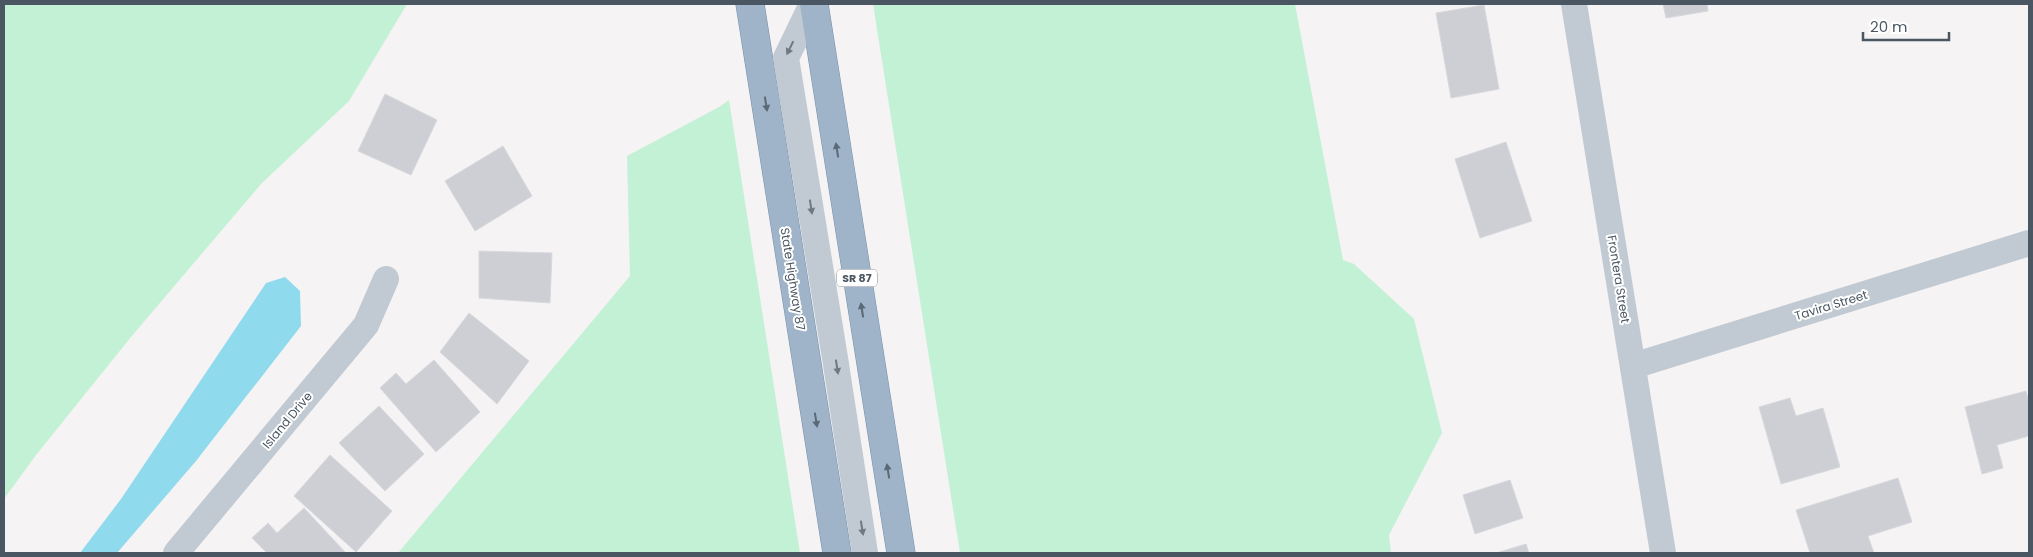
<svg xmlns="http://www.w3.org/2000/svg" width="2033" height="557" font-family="Poppins,sans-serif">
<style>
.green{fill:#c3f1d5}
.water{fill:#90daee}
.building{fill:#cdcfd5;stroke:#d7d9de}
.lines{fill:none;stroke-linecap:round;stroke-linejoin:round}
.trunk-casing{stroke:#7690ad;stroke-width:29}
.minor{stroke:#c1cad2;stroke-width:26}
.trunk{stroke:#9fb4c9;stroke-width:28}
.oneway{fill:#6e7983}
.oneway2{fill:#5b6976}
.labels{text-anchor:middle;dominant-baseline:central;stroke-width:4;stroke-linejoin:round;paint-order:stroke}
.shield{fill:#fff;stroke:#808990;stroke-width:1}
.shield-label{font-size:11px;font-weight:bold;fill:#4a5661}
.street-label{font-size:12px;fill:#4a5661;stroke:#fff}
</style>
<rect width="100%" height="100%" fill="#f5f3f3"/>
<!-- green -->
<g class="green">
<path d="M 4,4 L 407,4 L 349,101 L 261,184 L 131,337 L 36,455 L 4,499 Z"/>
<path d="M 873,4 L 1295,4 L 1343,260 L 1354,264 L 1414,319 L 1442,433 L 1389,535 L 1391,553 L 960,553 Z"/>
<path d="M 729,100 L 800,553 L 398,553 L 630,276 L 627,156 L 719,107 Z"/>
</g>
<!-- water -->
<path class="water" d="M 285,277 L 300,291 L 301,326 L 196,461 L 117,553 L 80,553 L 121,499 L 266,283 Z"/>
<!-- building -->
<g class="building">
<path d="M 1663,4 L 1707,4 L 1708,11 L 1666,18 Z"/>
<path d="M 1484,5 L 1499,89 L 1451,98 L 1436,13 Z"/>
<path d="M 385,94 L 437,120 L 411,175 L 358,151 Z"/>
<path d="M 1506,142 L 1532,221 L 1480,238 L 1455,159 Z"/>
<path d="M 503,146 L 532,196 L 475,231 L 445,181 Z"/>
<path d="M 479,251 L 552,253 L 550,303 L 479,298 Z"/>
<path d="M 469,313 L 529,361 L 497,404 L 440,352 Z"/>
<path d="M 434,360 L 480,412 L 436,452 L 380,388 L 396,373 L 406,384 Z"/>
<path d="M 2026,391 L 2029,402 L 2029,436 L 1997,445 L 2003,468 L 1982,474 L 1965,407 Z"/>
<path d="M 1790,398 L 1796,416 L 1823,408 L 1840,467 L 1781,484 L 1759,407 Z"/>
<path d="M 379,406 L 424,454 L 385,491 L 339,443 Z"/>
<path d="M 330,455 L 392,511 L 356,552 L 294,496 Z"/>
<path d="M 1898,478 L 1912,522 L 1868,536 L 1874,553 L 1810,553 L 1796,510 Z"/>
<path d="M 1510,480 L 1523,518 L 1475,534 L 1463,495 Z"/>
<path d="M 304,508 L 346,553 L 267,553 L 252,538 L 268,523 L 277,533 Z"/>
<path d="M 1526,544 L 1529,553 L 1496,553 Z"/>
</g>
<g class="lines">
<defs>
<g id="trunk">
<path d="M 750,4 L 837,553"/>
<path d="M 814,4 L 901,553"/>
</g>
</defs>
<!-- trunk casing -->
<use href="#trunk" class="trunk-casing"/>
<!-- minor -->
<g class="minor">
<path d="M 812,4 L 786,58 L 835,358 L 865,553"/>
<path d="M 1574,4 L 1663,553"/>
<path d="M 1633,366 L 2029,243"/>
<path d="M 176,553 L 366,325 L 386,279"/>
</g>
<!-- trunk -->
<use href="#trunk" class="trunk"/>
</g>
<!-- one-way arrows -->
<defs><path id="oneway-solid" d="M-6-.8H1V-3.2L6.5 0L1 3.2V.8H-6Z" transform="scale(1.25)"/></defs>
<g class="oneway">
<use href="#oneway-solid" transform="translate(790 48) rotate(116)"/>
<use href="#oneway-solid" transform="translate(811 207) rotate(81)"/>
<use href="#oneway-solid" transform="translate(837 367) rotate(81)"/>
<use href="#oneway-solid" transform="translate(862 528) rotate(81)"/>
</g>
<g class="oneway2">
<use href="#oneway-solid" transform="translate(766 104) rotate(81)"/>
<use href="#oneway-solid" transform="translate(837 150) rotate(-99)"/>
<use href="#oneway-solid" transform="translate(862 310) rotate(-99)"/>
<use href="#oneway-solid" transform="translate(816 420) rotate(81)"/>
<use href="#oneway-solid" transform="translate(888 471) rotate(-99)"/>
</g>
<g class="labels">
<!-- shield labels -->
<rect class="shield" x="837" y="269.5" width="40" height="17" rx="4"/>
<g class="shield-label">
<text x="857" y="278">SR 87</text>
</g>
<!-- street labels -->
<g class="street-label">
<text transform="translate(793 279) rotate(81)">State Highway 87</text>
<text transform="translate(1619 279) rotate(81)">Frontera Street</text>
<text transform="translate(1831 305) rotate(-17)">Tavira Street</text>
<text transform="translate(287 420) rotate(-50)">Island Drive</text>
</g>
</g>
<!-- border -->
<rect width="2033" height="557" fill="none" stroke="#4a5661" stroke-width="10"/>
<!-- scale -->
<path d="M1863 32v8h86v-8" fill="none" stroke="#4a5661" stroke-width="2.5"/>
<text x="1870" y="32" font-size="15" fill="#4a5661" stroke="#ffffff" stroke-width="4" paint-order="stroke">20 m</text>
</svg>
